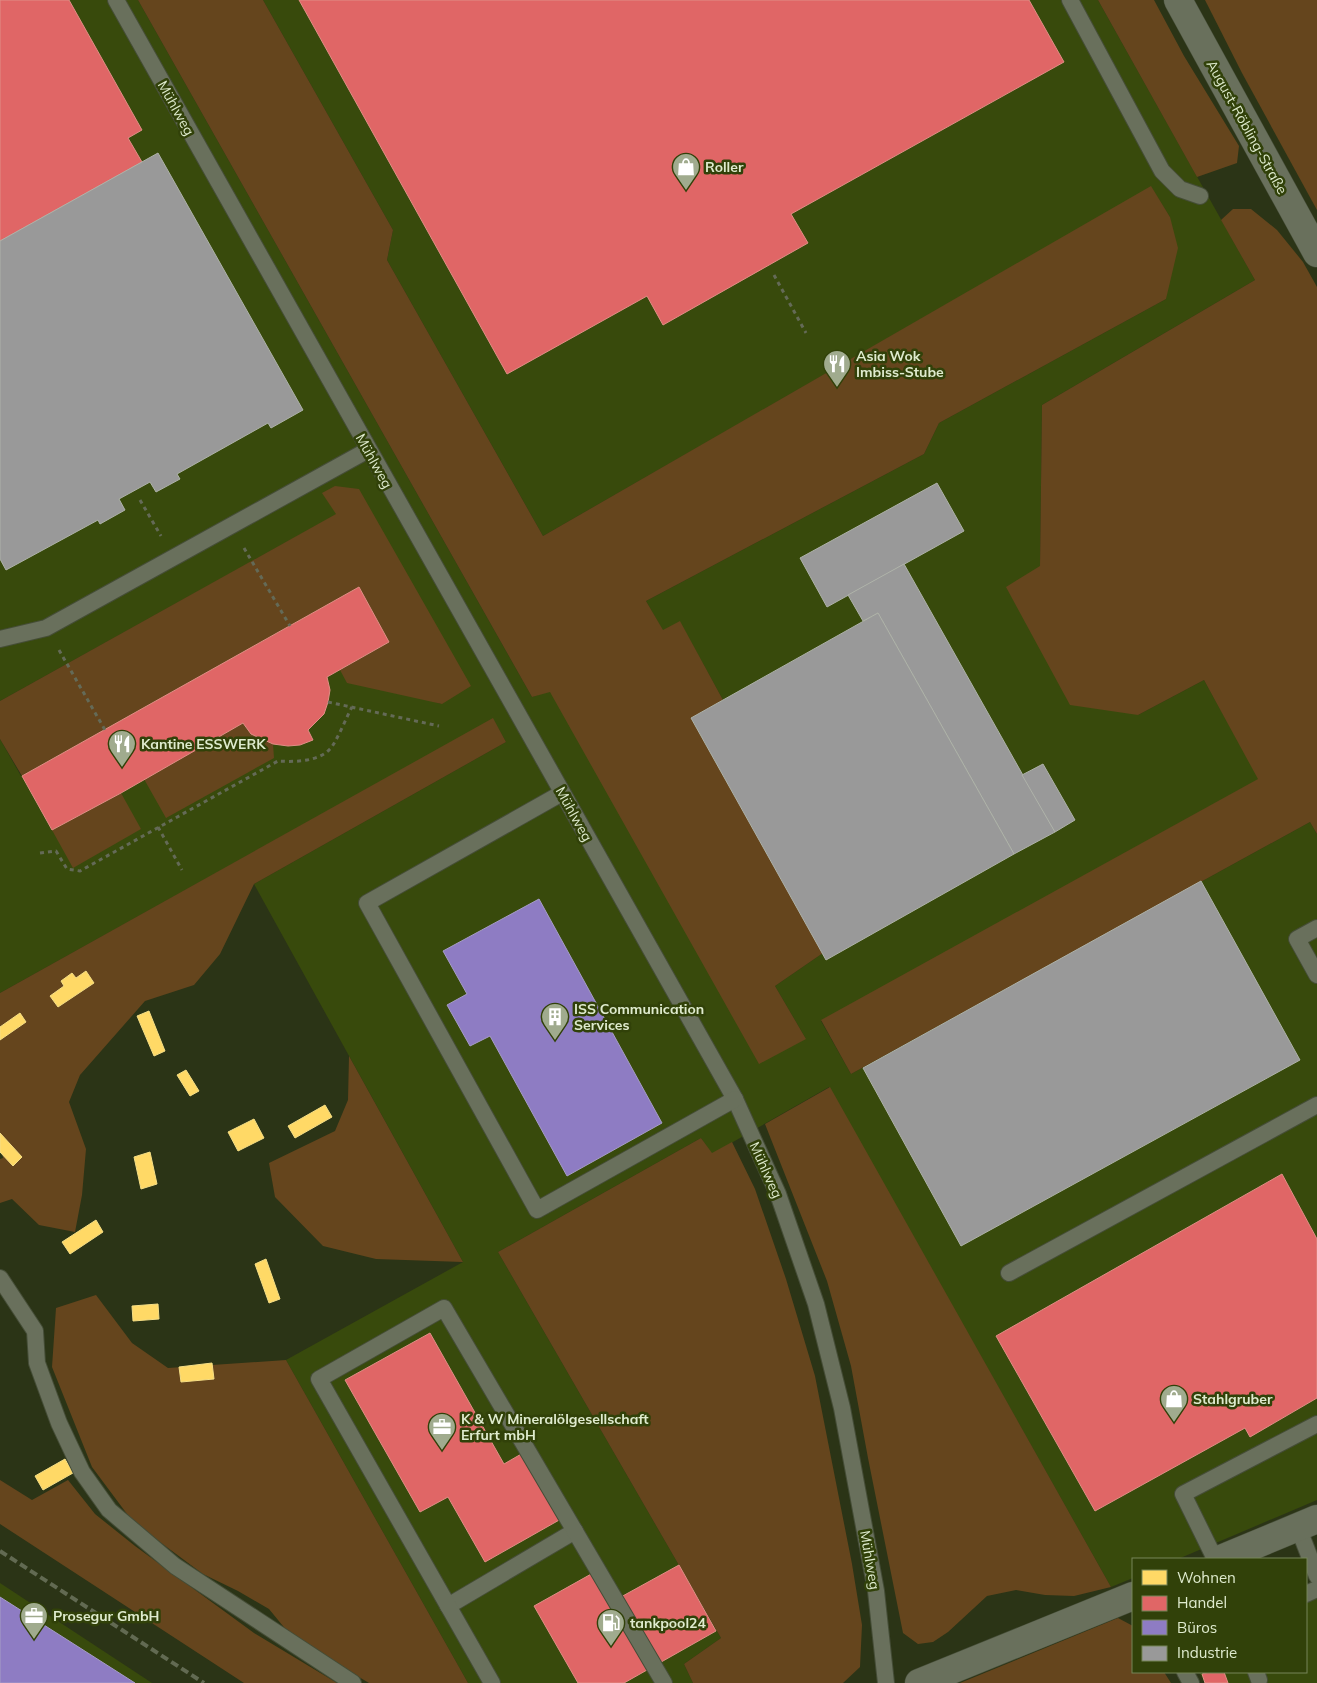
<svg xmlns="http://www.w3.org/2000/svg" width="1317" height="1683" font-family="Mulish,sans-serif">
<style>
.built{fill:#384a0c}
.green{fill:#65451d}
.homes{fill:#ffd966;stroke:#f5de85}
.shops{fill:#e06666;stroke:#e08e85}
.offices{fill:#8e7cc3;stroke:#a69dc6}
.industry{fill:#999;stroke:#aeb2a9}
.lines{fill:none;stroke-linecap:round;stroke-linejoin:round}
.service-casing{stroke:#454d37;stroke-width:18}
.minor-casing{stroke:#454d37;stroke-width:29}
.tertiary-casing{stroke:#454d37;stroke-width:29}
.path{stroke:#646a57;stroke-width:3;stroke-dasharray:4 4;stroke-linecap:butt}
.service{stroke:#69705c;stroke-width:16}
.minor{stroke:#69705c;stroke-width:28}
.tertiary{stroke:#69705c;stroke-width:28}
.rail{stroke:#626a52;stroke-width:4;stroke-dasharray:8 4;stroke-linecap:butt}
.labels{text-anchor:middle;dominant-baseline:central;stroke-width:5;stroke-linejoin:round;paint-order:stroke}
.street-label{font-size:14px;fill:#dfebce;stroke:#314109}
.poi-label{font-size:14px;font-weight:bold;fill:#dfebce;stroke:#314109;text-anchor:start}
</style>
<rect width="100%" height="100%" fill="#2b3416"/>
<!-- built -->
<g class="built">
<path d="M 0,0 L 138,0 L 532,697 L 550,691 L 806,1039 L 775,986 L 823,953 L 691,718 L 723,700 L 680,622 L 663,631 L 646,601 L 924,454 L 939,423 L 1166,299 L 1170,217 L 1151,187 L 543,536 L 387,260 L 393,230 L 263,0 L 1098,0 L 1255,280 L 1042,405 L 1040,566 L 1138,715 L 1204,680 L 1259,779 L 821,1021 L 851,1074 L 1310,822 L 1317,834 L 1317,1500 L 1178,1559 L 1133,1559 L 1133,1578 L 1111,1587 L 829,1087 L 712,1154 L 701,1138 L 498,1252 L 721,1638 L 684,1664 L 693,1683 L 468,1683 L 286,1360 L 463,1262 L 254,884 L 506,742 L 493,719 L 0,993 L 0,739 L 21,776 L 359,587 L 389,642 L 340,670 L 441,704 L 337,514 L 0,701 Z"/>
<path d="M 1317,1582 L 1317,1683 L 1205,1683 L 1199,1672 L 1306,1672 L 1306,1587 Z"/>
<path d="M 0,1583 L 152,1683 L 0,1683 Z"/>
</g>
<!-- green -->
<g class="green">
<path d="M 138,0 L 263,0 L 393,230 L 387,260 L 543,536 L 1151,186 L 1170,217 L 1178,248 L 1166,299 L 939,423 L 924,454 L 646,601 L 663,630 L 680,621 L 723,700 L 691,718 L 823,953 L 775,986 L 806,1039 L 759,1064 L 550,692 L 532,697 Z"/>
<path d="M 1098,0 L 1154,0 L 1184,56 L 1239,146 L 1237,163 L 1197,177 Z"/>
<path d="M 1205,0 L 1317,0 L 1317,210 L 1242,73 Z"/>
<path d="M 1233,209 L 1251,209 L 1277,230 L 1303,262 L 1317,287 L 1317,834 L 1310,822 L 851,1074 L 821,1020 L 1258,779 L 1204,680 L 1138,715 L 1070,705 L 1006,587 L 1040,566 L 1042,405 L 1255,280 L 1221,220 Z"/>
<path d="M 335,486 L 359,489 L 471,686 L 442,704 L 347,683 L 340,670 L 389,642 L 359,588 L 22,776 L 0,739 L 0,701 L 336,514 L 322,493 Z"/>
<path d="M 493,718 L 506,742 L 254,884 L 220,954 L 194,985 L 145,1001 L 80,1075 L 69,1102 L 86,1149 L 82,1195 L 75,1232 L 39,1225 L 12,1199 L 0,1203 L 0,1159 L 3,1158 L 0,1142 L 0,993 Z"/>
<path d="M 243,723 L 251,734 L 273,744 L 274,758 L 166,818 L 144,779 Z"/>
<path d="M 121,793 L 141,829 L 73,868 L 52,830 Z"/>
<path d="M 349,1056 L 463,1262 L 376,1259 L 323,1246 L 275,1197 L 269,1163 L 335,1131 L 348,1100 Z"/>
<path d="M 830,1087 L 1102,1571 L 1111,1587 L 1074,1596 L 1045,1595 L 1016,1590 L 987,1596 L 948,1632 L 933,1642 L 918,1644 L 903,1633 L 868,1458 L 851,1366 L 827,1281 L 765,1124 Z"/>
<path d="M 701,1138 L 712,1153 L 732,1142 L 755,1189 L 786,1279 L 815,1376 L 852,1564 L 862,1625 L 860,1667 L 843,1683 L 693,1683 L 684,1664 L 721,1638 L 498,1252 Z"/>
<path d="M 96,1295 L 132,1343 L 168,1368 L 286,1360 L 468,1683 L 369,1683 L 292,1637 L 269,1609 L 238,1591 L 203,1574 L 133,1522 L 92,1467 L 52,1367 L 56,1308 Z"/>
<path d="M 0,1480 L 32,1500 L 68,1480 L 95,1514 L 135,1546 L 254,1633 L 337,1683 L 244,1683 L 0,1524 Z"/>
<path d="M 1118,1618 L 1133,1626 L 1133,1672 L 1164,1672 L 1171,1683 L 960,1683 Z"/>
</g>
<!-- homes -->
<g class="homes">
<path d="M 86,971 L 94,983 L 58,1007 L 50,996 L 64,986 L 61,981 L 72,973 L 76,978 Z"/>
<path d="M 149,1011 L 165,1051 L 154,1056 L 137,1016 Z"/>
<path d="M 20,1013 L 26,1022 L 0,1040 L 0,1027 Z"/>
<path d="M 186,1070 L 199,1091 L 190,1096 L 177,1075 Z"/>
<path d="M 325,1105 L 332,1117 L 295,1138 L 288,1126 Z"/>
<path d="M 254,1119 L 264,1138 L 238,1151 L 228,1132 Z"/>
<path d="M 0,1133 L 22,1157 L 13,1166 L 0,1152 Z"/>
<path d="M 150,1152 L 157,1184 L 141,1189 L 134,1157 Z"/>
<path d="M 96,1220 L 103,1232 L 70,1254 L 62,1242 Z"/>
<path d="M 266,1259 L 280,1299 L 269,1303 L 255,1264 Z"/>
<path d="M 158,1304 L 159,1319 L 133,1321 L 132,1306 Z"/>
<path d="M 212,1363 L 214,1379 L 181,1382 L 179,1367 Z"/>
<path d="M 65,1459 L 73,1473 L 43,1490 L 35,1476 Z"/>
</g>
<!-- shops -->
<g class="shops">
<path d="M 0,0 L 69,0 L 142,130 L 128,138 L 142,162 L 0,241 Z"/>
<path d="M 299,0 L 1029,0 L 1064,62 L 791,214 L 808,243 L 663,325 L 647,296 L 507,374 Z"/>
<path d="M 359,587 L 389,642 L 327,677 L 330,690 L 328,702 L 324,714 L 308,730 L 313,740 L 300,745 L 288,746 L 273,744 L 251,734 L 243,723 L 121,793 L 52,830 L 22,776 Z"/>
<path d="M 1282,1174 L 1317,1239 L 1317,1398 L 1250,1437 L 1245,1428 L 1095,1511 L 996,1336 Z"/>
<path d="M 430,1333 L 504,1464 L 523,1453 L 561,1519 L 485,1562 L 448,1497 L 420,1512 L 345,1380 Z"/>
<path d="M 679,1565 L 716,1631 L 624,1683 L 578,1683 L 534,1606 L 593,1573 L 610,1603 Z"/>
<path d="M 1209,1672 L 1224,1672 L 1228,1683 L 1205,1683 L 1202,1674 Z"/>
</g>
<!-- offices -->
<g class="offices">
<path d="M 539,899 L 662,1123 L 567,1176 L 490,1036 L 470,1046 L 447,1005 L 467,994 L 443,951 Z"/>
<path d="M 0,1597 L 135,1683 L 0,1683 Z"/>
</g>
<!-- industry -->
<g class="industry">
<path d="M 158,153 L 303,410 L 271,428 L 268,423 L 177,474 L 180,479 L 156,492 L 150,482 L 119,499 L 125,510 L 100,524 L 98,520 L 6,570 L 0,559 L 0,241 Z"/>
<path d="M 937,483 L 964,531 L 827,607 L 800,558 Z"/>
<path d="M 904,564 L 1055,832 L 1014,854 L 878,613 L 863,621 L 848,595 Z"/>
<path d="M 878,613 L 1014,854 L 826,960 L 691,718 Z"/>
<path d="M 1043,764 L 1075,820 L 1055,832 L 1022,775 Z"/>
<path d="M 1201,881 L 1300,1060 L 961,1246 L 863,1068 Z"/>
</g>
<g class="lines">
<defs>
<g id="service">
<path d="M 116,0 L 735,1099 L 778,1194 L 816,1304 L 842,1408 L 876,1591 L 886,1683"/>
<path d="M 1070,0 L 1162,171 L 1180,189 L 1200,196"/>
<path d="M 0,639 L 46,628 L 368,450"/>
<path d="M 562,793 L 367,903 L 537,1210 L 735,1099"/>
<path d="M 1317,928 L 1297,939 L 1317,975"/>
<path d="M 1009,1273 L 1317,1105"/>
<path d="M 0,1278 L 35,1331 L 37,1363 L 59,1423 L 82,1472 L 109,1510 L 175,1566 L 353,1683"/>
<path d="M 1298,1527 L 1317,1576"/>
<path d="M 1215,1559 L 1183,1494 L 1317,1424"/>
<path d="M 1306,1594 L 1317,1589"/>
<path d="M 448,1606 L 575,1531"/>
<path d="M 1185,1672 L 1191,1683"/>
<path d="M 1256,1672 L 1259,1680"/>
<path d="M 492,1683 L 319,1379 L 444,1308 L 664,1683"/>
</g>
<g id="minor">
<path d="M 1221,1559 L 1317,1519"/>
<path d="M 919,1683 L 1133,1596"/>
</g>
<path id="tertiary" d="M 1178,0 L 1317,253"/>
</defs>
<!-- service casing -->
<use href="#service" class="service-casing"/>
<!-- minor casing -->
<use href="#minor" class="minor-casing"/>
<!-- tertiary casing -->
<use href="#tertiary" class="tertiary-casing"/>
<!-- path -->
<g class="path">
<path d="M 774,275 L 806,333"/>
<path d="M 140,500 L 161,536"/>
<path d="M 244,548 L 290,626"/>
<path d="M 59,650 L 105,730"/>
<path d="M 328,702 L 439,726"/>
<path d="M 158,827 L 182,870"/>
<path d="M 40,853 L 56,851 L 67,869 L 80,871 L 278,761 C 294,762 318,762 330,749 C 336,743 347,716 352,707"/>
</g>
<!-- service -->
<use href="#service" class="service"/>
<!-- minor -->
<use href="#minor" class="minor"/>
<!-- tertiary -->
<use href="#tertiary" class="tertiary"/>
<!-- rail -->
<path class="rail" d="M 0,1551 L 204,1683"/>
</g>
<!-- icons -->
<defs>
<symbol id="shop-pin" viewBox="-11 -11 22 30"><path d="M0 17L-7.5 6A9.5 9.5 0 1 1 7.5 6Z" fill="#a0ab8e" stroke="#314109"/><path d="M-5-2.5h2.3a2.7 3.5 0 0 1 5.4 0H5L5.5 6h-11ZM-1.5-2.5h3a1.5 2.3 0 0 0-3 0Z" fill="#fff"/></symbol>
<symbol id="restaurant-pin" viewBox="-11 -11 22 30"><path d="M0 17L-7.5 6A9.5 9.5 0 1 1 7.5 6Z" fill="#a0ab8e" stroke="#314109"/><path d="M-5-6h1v4h1v-4h1v4h1v-4h1v5L-1.5 .5V6h-2V.5L-5-1ZM5-6V6H3V1.5H1.5Q1.5-4 5-6Z" fill="#fff"/></symbol>
<symbol id="building-pin" viewBox="-11 -11 22 30"><path d="M0 17L-7.5 6A9.5 9.5 0 1 1 7.5 6Z" fill="#a0ab8e" stroke="#314109"/><path d="M-4-6H4V6H1V3H-1V6H-4ZM-2.5-4.3h1.7v1.8h-1.7ZM.8-4.3h1.7v1.8H.8ZM-2.5-1h1.7V.8h-1.7ZM.8-1h1.7V.8H.8Z" fill="#fff"/></symbol>
<symbol id="office-pin" viewBox="-11 -11 22 30"><path d="M0 17L-7.5 6A9.5 9.5 0 1 1 7.5 6Z" fill="#a0ab8e" stroke="#314109"/><path d="M-6-3h4V-5.5h4V-3h4V5H-6ZM-1-4.5V-3h2v-1.5ZM-6 0V1H6V0Z" fill="#fff"/></symbol>
<symbol id="fuel-pin" viewBox="-11 -11 22 30"><path d="M0 17L-7.5 6A9.5 9.5 0 1 1 7.5 6Z" fill="#a0ab8e" stroke="#314109"/><path d="M-5.5-6h7V0h2V4h1.3V-2.5L3-4.5l.8-.8L6-3V5H2.5V1h-1V6h-7ZM-4.2-4.7v3.2H.2V-4.7Z" fill="#fff"/></symbol>
</defs>
<g fill-rule="evenodd">
<use href="#shop-pin" x="670" y="151" width="32" height="43"/>
<use href="#restaurant-pin" x="821" y="348" width="32" height="43"/>
<use href="#restaurant-pin" x="106" y="728" width="32" height="43"/>
<use href="#building-pin" x="539" y="1001" width="32" height="43"/>
<use href="#shop-pin" x="1158" y="1383" width="32" height="43"/>
<use href="#office-pin" x="426" y="1411" width="32" height="43"/>
<use href="#office-pin" x="18" y="1600" width="32" height="43"/>
<use href="#fuel-pin" x="595" y="1607" width="32" height="43"/>
</g>
<g class="labels">
<!-- street labels -->
<g class="street-label">
<text transform="translate(176 108) rotate(61)">Mühlweg</text>
<text transform="translate(1247 127) rotate(61)">August-Röbling-Straße</text>
<text transform="translate(374 461) rotate(61)">Mühlweg</text>
<text transform="translate(574 814) rotate(61)">Mühlweg</text>
<text transform="translate(766 1170) rotate(66)">Mühlweg</text>
<text transform="translate(870 1560) rotate(80)">Mühlweg</text>
</g>
<!-- poi labels -->
<g class="poi-label">
<text x="705" y="167">Roller</text>
<text x="856" y="356">Asia Wok<tspan x="856" dy="16">Imbiss-Stube</tspan></text>
<text x="141" y="744">Kantine ESSWERK</text>
<text x="574" y="1009">ISS Communication<tspan x="574" dy="16">Services</tspan></text>
<text x="1193" y="1399">Stahlgruber</text>
<text x="461" y="1419">K &amp; W Mineralölgesellschaft<tspan x="461" dy="16">Erfurt mbH</tspan></text>
<text x="53" y="1616">Prosegur GmbH</text>
<text x="630" y="1623">tankpool24</text>
</g>
</g>
<!-- legend -->
<rect x="1132" y="1558" width="175" height="115" fill="#314109" stroke="#778558"/>
<rect x="1142" y="1570" width="25" height="15" fill="#ffd966" stroke="#778558"/>
<text x="1177" y="1583" font-size="15" fill="#dfebce">Wohnen</text>
<rect x="1142" y="1596" width="25" height="15" fill="#e06666" stroke="#778558"/>
<text x="1177" y="1608" font-size="15" fill="#dfebce">Handel</text>
<rect x="1142" y="1620" width="25" height="15" fill="#8e7cc3" stroke="#778558"/>
<text x="1177" y="1633" font-size="15" fill="#dfebce">Büros</text>
<rect x="1142" y="1646" width="25" height="15" fill="#999999" stroke="#778558"/>
<text x="1177" y="1658" font-size="15" fill="#dfebce">Industrie</text>
</svg>
